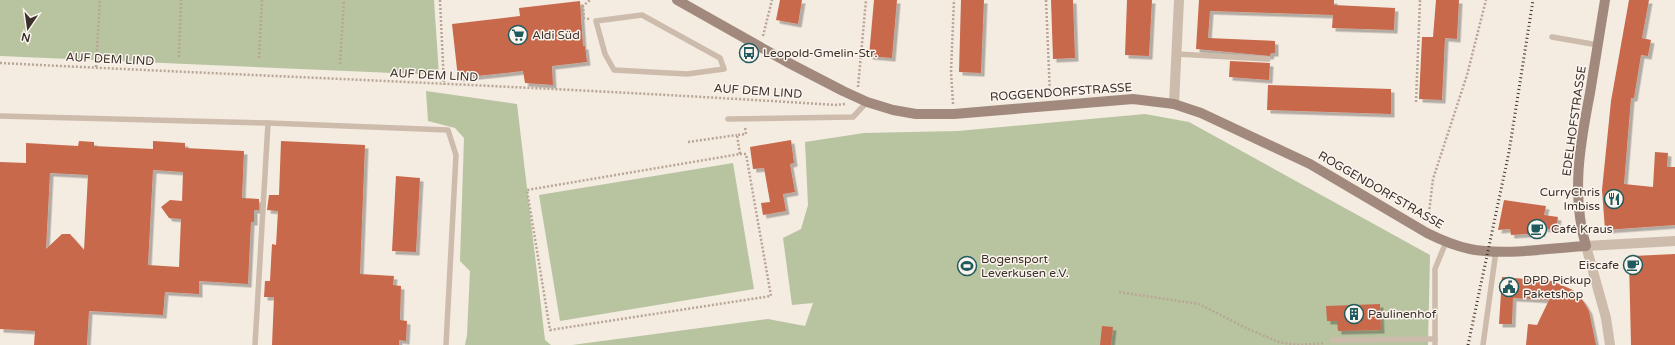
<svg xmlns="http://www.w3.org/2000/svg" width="1675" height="345" font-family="'Varela Round',sans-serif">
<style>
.green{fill:#b8c4a0}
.building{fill:#c8694b;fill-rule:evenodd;filter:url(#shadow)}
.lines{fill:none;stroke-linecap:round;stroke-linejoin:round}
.path{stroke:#b9a596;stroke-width:2.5;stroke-dasharray:2 2;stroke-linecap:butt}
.lane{stroke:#cdbbac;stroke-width:5.5}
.street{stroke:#cdbbac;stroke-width:10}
.secondary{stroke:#a18a7d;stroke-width:10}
.rail{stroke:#3b302b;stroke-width:3;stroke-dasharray:1 3;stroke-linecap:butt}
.labels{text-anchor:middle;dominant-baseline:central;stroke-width:3;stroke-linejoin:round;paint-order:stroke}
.poi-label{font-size:12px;fill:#3b302b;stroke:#fbf5ee;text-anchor:start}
.street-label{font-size:12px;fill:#3b302b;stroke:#fbf5ee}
</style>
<defs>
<filter id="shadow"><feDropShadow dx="3.5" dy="3.5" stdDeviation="0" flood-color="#0004"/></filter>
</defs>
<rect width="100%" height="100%" fill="#f4ebe1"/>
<!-- green -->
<g class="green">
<path d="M 0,0 L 434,0 L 439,75 L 0,56 Z"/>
<path d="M 426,91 L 517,104 L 545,340 L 551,345 L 465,345 L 467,335 L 470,271 L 460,261 L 464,138 L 455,128 L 428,121 Z"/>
<path d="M 1145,114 L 1189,122 L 1430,255 L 1428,345 L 572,345 L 768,319 L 805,326 L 813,303 L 792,305 L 783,238 L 801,229 L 808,205 L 805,142 L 864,133 L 958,131 Z"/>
<path d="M 733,163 L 754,289 L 560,321 L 539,195 Z"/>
</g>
<!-- building -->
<g class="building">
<path d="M 780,0 L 802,0 L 798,24 L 776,20 Z"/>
<path d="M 874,0 L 897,0 L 892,58 L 869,56 Z"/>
<path d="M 961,0 L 984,0 L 981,73 L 959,72 Z"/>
<path d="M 1051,0 L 1073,0 L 1075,58 L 1053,59 Z"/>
<path d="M 1127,0 L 1152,0 L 1149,56 L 1125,55 Z"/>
<path d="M 1199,0 L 1334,0 L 1334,5 L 1395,8 L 1394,30 L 1332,28 L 1333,15 L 1210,11 L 1208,38 L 1275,41 L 1275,53 L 1271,53 L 1270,56 L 1196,49 Z"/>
<path d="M 1436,0 L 1459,0 L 1457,39 L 1445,38 L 1442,100 L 1419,99 L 1422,37 L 1433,37 Z"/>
<path d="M 1629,0 L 1649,0 L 1642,38 L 1651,40 L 1648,56 L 1641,55 L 1634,98 L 1631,98 L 1624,184 L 1653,187 L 1655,152 L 1668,153 L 1667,167 L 1675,167 L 1675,225 L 1605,230 L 1602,190 L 1611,101 Z"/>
<path d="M 580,1 L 583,46 L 585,46 L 587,62 L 552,66 L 553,85 L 525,83 L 523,71 L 458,78 L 452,24 L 520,16 L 519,8 Z"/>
<path d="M 1230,61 L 1270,63 L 1269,80 L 1229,77 Z"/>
<path d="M 1268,85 L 1391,89 L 1391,114 L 1267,110 Z"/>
<path d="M 791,140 L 794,163 L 790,164 L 795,192 L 783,194 L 786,211 L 763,215 L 761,203 L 770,202 L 764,168 L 753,169 L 750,147 Z"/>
<path d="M 79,141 L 94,142 L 94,146 L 153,149 L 153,141 L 185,143 L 185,148 L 244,151 L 242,198 L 259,199 L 259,210 L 254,210 L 254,222 L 251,222 L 248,284 L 199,281 L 199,294 L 165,292 L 163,315 L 89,311 L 87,345 L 34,345 L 35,331 L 0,329 L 0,162 L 26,163 L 26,143 L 78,146 ZM 153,170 L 183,172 L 182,201 L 170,200 L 161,207 L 169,218 L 181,219 L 179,267 L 148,265 ZM 50,173 L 88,175 L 84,250 L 70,234 L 62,234 L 46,249 Z"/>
<path d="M 281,141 L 365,145 L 360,274 L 394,276 L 393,285 L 401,286 L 400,320 L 407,321 L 406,341 L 399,340 L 399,345 L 272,345 L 274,297 L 264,297 L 265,281 L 270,281 L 272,244 L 276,245 L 278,211 L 267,210 L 269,195 L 279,195 Z"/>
<path d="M 396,176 L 420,178 L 416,252 L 392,251 Z"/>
<path d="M 1504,200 L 1546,206 L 1544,215 L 1558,217 L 1556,230 L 1542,228 L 1542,233 L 1511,235 L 1510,229 L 1498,230 Z"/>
<path d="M 1675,254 L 1675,345 L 1631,345 L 1629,260 L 1633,256 Z"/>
<path d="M 1502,277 L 1552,281 L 1573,290 L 1584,302 L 1589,311 L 1596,345 L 1526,345 L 1528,324 L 1537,325 L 1549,300 L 1513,298 L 1512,324 L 1499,324 Z"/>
<path d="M 1380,304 L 1381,330 L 1338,331 L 1337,321 L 1327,321 L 1326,306 Z"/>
<path d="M 1102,326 L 1113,327 L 1111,345 L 1100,345 Z"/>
</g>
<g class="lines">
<!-- path -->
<g class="path">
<path d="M 440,0 L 444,85"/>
<path d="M 1046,0 L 1050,95"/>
<path d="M 589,19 L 584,18 L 583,6 L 590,0"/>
<path d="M 763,36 L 772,0"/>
<path d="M 179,57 L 181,0"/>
<path d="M 259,58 L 262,0"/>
<path d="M 0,63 C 278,77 557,87 835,105 L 845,104"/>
<path d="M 340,64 L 344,0"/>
<path d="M 96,67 L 100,0"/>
<path d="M 858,87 L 866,0"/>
<path d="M 1416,102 L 1420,0"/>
<path d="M 953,104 L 951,72 L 954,0"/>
<path d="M 688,142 L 737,135"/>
<path d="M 740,154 L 746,154 L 771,296 L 550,330 L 527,190 L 740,154 L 737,135 L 746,134 L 745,127"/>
<path d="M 1428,221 L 1433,179 L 1467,75 L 1486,0"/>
<path d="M 1119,292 L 1199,304 L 1248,329 L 1279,342 L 1297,345 L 1325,343"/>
</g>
<!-- lane -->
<g class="lane">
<path d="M 642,15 L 720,58 L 724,69 L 687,74 L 614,70 L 605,54 L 596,21 Z"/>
<path d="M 1552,37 L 1598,45"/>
<path d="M 1176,54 L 1268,59"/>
<path d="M 0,116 L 268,123 L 448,130 L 456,155 L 446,345"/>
<path d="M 728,119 L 853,117 L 867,102"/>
<path d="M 1333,340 L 1435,339"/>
<path d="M 255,345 L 268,123"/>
<path d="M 1435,345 L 1435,269 L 1446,242"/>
<path d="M 1483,345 L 1496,251"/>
</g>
<!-- street -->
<g class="street">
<path d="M 1174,104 L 1179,0"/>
<path d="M 1610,345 L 1606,318 L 1586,246 L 1675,241"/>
</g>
<!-- secondary -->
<path class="secondary" d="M 677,0 L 787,62 L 843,91 L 867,102 L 893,110 L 916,114 L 954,114 L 1133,99 L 1174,104 L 1201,113 L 1310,164 L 1427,233 C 1441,240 1455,246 1470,249 C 1502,256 1552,248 1586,246 C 1571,195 1580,144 1590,93 C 1595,62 1600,31 1605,0"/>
<!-- rail -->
<path class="rail" d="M 1468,345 L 1509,152 L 1533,0"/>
</g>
<!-- icons -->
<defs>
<symbol id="supermarket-ring" viewBox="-11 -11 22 22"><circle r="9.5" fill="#fbf5ee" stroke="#1f5a5e" stroke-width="1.5"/><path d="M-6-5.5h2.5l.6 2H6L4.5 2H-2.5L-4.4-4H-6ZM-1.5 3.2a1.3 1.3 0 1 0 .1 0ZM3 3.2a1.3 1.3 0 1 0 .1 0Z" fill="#1f5a5e"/></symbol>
<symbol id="bus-ring" viewBox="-11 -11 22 22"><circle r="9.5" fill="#fbf5ee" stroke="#1f5a5e" stroke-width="1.5"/><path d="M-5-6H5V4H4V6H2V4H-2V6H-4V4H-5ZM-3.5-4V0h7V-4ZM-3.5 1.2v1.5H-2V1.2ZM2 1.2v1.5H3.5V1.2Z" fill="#1f5a5e"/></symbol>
<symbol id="restaurant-ring" viewBox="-11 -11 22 22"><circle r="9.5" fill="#fbf5ee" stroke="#1f5a5e" stroke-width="1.5"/><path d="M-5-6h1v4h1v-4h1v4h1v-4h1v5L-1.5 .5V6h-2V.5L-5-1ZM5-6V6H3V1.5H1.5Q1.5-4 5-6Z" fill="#1f5a5e"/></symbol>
<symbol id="cafe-ring" viewBox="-11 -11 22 22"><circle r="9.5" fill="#fbf5ee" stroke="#1f5a5e" stroke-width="1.5"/><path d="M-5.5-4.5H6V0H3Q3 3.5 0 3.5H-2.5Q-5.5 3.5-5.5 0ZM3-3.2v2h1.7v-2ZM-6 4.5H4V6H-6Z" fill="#1f5a5e"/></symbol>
<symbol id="stadium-ring" viewBox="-11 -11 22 22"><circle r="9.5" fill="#fbf5ee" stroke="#1f5a5e" stroke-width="1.5"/><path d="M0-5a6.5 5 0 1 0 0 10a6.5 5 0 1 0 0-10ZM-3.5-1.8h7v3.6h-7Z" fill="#1f5a5e"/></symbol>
<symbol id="civic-ring" viewBox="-11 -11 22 22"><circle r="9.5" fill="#fbf5ee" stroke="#1f5a5e" stroke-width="1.5"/><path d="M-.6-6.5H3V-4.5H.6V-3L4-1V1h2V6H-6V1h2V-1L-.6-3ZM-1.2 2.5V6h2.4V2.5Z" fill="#1f5a5e"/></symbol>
<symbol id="building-ring" viewBox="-11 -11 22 22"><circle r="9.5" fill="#fbf5ee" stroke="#1f5a5e" stroke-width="1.5"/><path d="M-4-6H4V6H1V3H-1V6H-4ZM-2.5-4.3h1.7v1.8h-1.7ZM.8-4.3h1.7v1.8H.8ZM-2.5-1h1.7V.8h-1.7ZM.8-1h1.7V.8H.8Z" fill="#1f5a5e"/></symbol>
</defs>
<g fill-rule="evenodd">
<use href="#supermarket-ring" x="507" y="24" width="22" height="22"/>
<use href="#bus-ring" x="738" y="42" width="22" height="22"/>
<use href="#restaurant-ring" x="1603" y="188" width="22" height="22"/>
<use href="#cafe-ring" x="1526" y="218" width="22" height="22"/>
<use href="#cafe-ring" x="1622" y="254" width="22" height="22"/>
<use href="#stadium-ring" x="956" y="255" width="22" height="22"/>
<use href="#civic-ring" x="1498" y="276" width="22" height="22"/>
<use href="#building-ring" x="1343" y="303" width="22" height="22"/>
</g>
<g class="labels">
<!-- poi labels -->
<g class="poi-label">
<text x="532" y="35">Aldi Süd</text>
<text x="763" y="53">Leopold-Gmelin-Str.</text>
<text x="1600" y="192" text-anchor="end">CurryChris<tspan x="1600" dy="14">Imbiss</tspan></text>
<text x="1551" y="229">Café Kraus</text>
<text x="981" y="259">Bogensport<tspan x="981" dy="14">Leverkusen e.V.</tspan></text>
<text x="1619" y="265" text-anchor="end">Eiscafe</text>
<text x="1523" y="280">DPD Pickup<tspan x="1523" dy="14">Paketshop</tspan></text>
<text x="1368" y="314">Paulinenhof</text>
</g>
<!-- street labels -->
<g class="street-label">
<text transform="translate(110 59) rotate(3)">AUF DEM LIND</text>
<text transform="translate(434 75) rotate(3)">AUF DEM LIND</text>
<text transform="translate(758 91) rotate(4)">AUF DEM LIND</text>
<text transform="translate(1061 92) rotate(-4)">ROGGENDORFSTRASSE</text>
<text transform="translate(1574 121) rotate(-82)">EDELHOFSTRASSE</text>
<text transform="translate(1381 190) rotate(30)">ROGGENDORFSTRASSE</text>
</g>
</g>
<!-- north arrow -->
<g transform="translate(28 28) rotate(193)" stroke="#fbf5ee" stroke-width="3" paint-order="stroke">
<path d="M0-3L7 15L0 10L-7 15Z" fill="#3b302b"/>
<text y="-6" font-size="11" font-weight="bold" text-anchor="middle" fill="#3b302b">N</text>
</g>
</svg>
